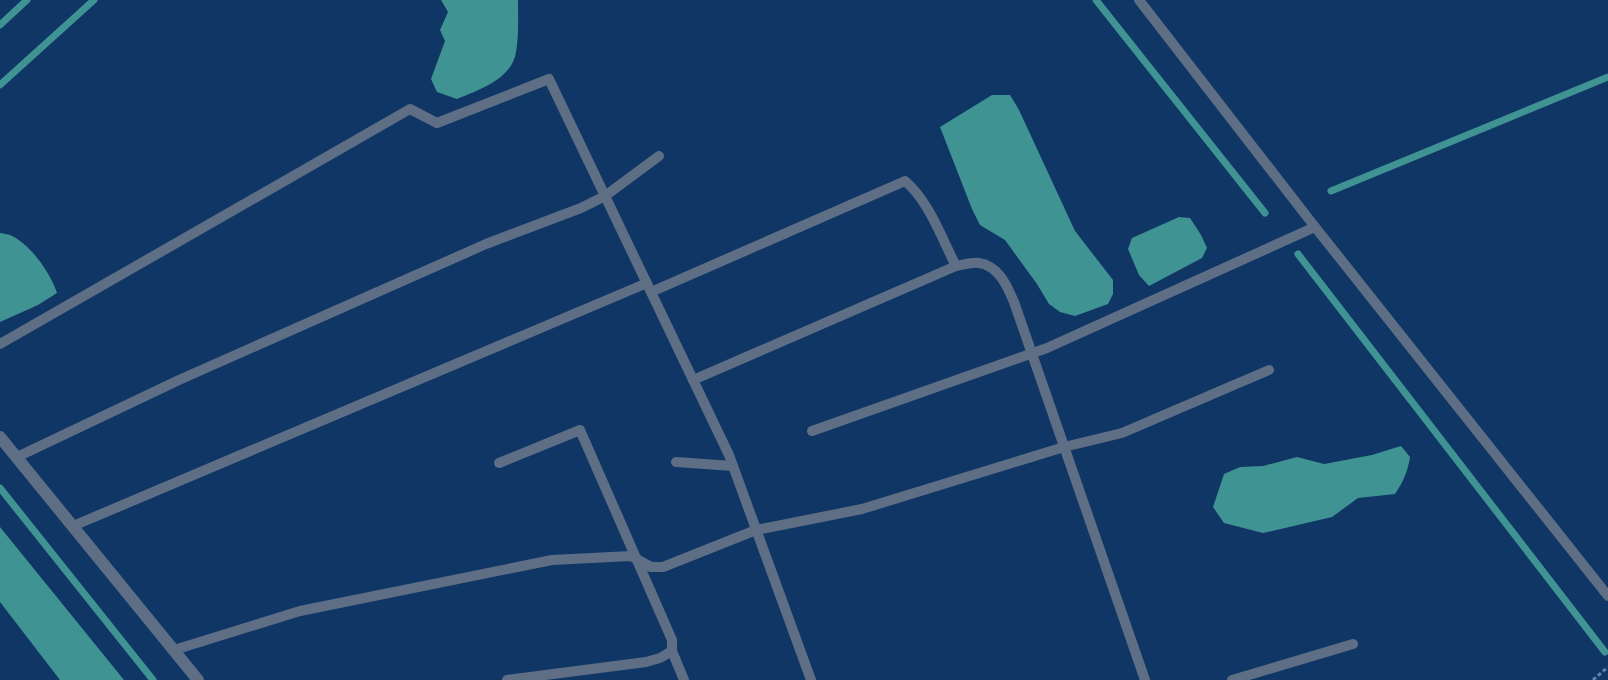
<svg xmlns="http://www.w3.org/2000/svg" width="1608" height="680" font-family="Figtree,sans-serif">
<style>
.water{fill:#409393}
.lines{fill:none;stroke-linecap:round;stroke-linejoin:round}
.stream{stroke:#409393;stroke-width:7}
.path{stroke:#6180a7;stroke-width:3;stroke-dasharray:4 2.5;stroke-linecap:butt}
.service{stroke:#5d6e85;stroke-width:10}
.minor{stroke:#5d6e85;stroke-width:12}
</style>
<rect width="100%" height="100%" fill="#103665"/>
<!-- water -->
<g class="water">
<path d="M 441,0 L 518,0 C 518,17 519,35 516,52 C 512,79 479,90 457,99 L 437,92 L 431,79 L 445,41 L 440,30 L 448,12 Z"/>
<path d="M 992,95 L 1010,95 L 1019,110 L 1075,231 L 1113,280 L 1113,294 L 1108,304 L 1075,316 L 1060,312 L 1049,304 L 1037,284 L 1005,240 L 980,225 L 972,209 L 940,127 Z"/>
<path d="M 1179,217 L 1190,218 L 1201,235 L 1207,248 L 1202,258 L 1149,286 L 1139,275 L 1128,249 L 1132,238 Z"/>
<path d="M 0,233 C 4,234 9,234 12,236 C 31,245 51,274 57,293 L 38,305 L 0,322 Z"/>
<path d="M 1401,446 L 1410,457 C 1408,471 1403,482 1395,494 L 1358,498 L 1332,517 L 1263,533 L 1224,523 L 1213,507 L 1224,474 L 1240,467 L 1263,466 L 1297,457 L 1324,464 L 1372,455 Z"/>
<path d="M 0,527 L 124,680 L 60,680 L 0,602 Z"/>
</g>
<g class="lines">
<!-- stream -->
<g class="stream">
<path d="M 1096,0 L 1265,213"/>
<path d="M 0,25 L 27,0"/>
<path d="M 0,85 L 94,0"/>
<path d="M 1331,191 L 1608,77"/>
<path d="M 1298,254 L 1605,652"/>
<path d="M 0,488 L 153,680"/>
</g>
<!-- path -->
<path class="path" d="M 1593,680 L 1608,667"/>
<!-- service -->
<g class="service">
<path d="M 1139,0 L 1315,227 L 1608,596"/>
<path d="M 651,292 L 905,181 C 929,201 942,239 956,266"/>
<path d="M 0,344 L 410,109 L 437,123 L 549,79 L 729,455 L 811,680"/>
<path d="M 693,380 L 956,266 C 963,265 972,262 979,263 C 999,266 1007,286 1014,302 L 1145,680"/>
<path d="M 812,431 L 1047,348 L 1315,227"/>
<path d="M 17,457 L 179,380 L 486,244 L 581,208 L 605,196 L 659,156"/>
<path d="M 676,462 L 733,466"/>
<path d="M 499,463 L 580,430 L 672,640 L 672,651 L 660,658 L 646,662 L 507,680"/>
<path d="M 73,526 L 647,283"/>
<path d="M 174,650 L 300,611 L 552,560 L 631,556 L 651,567 L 663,567 L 756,530 L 862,509 L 1064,447 L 1122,433 L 1269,370"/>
<path d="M 672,651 L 684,680"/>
<path d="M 1232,680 L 1353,644"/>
</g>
<!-- minor -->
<path class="minor" d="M 0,437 L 198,680"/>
</g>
</svg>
